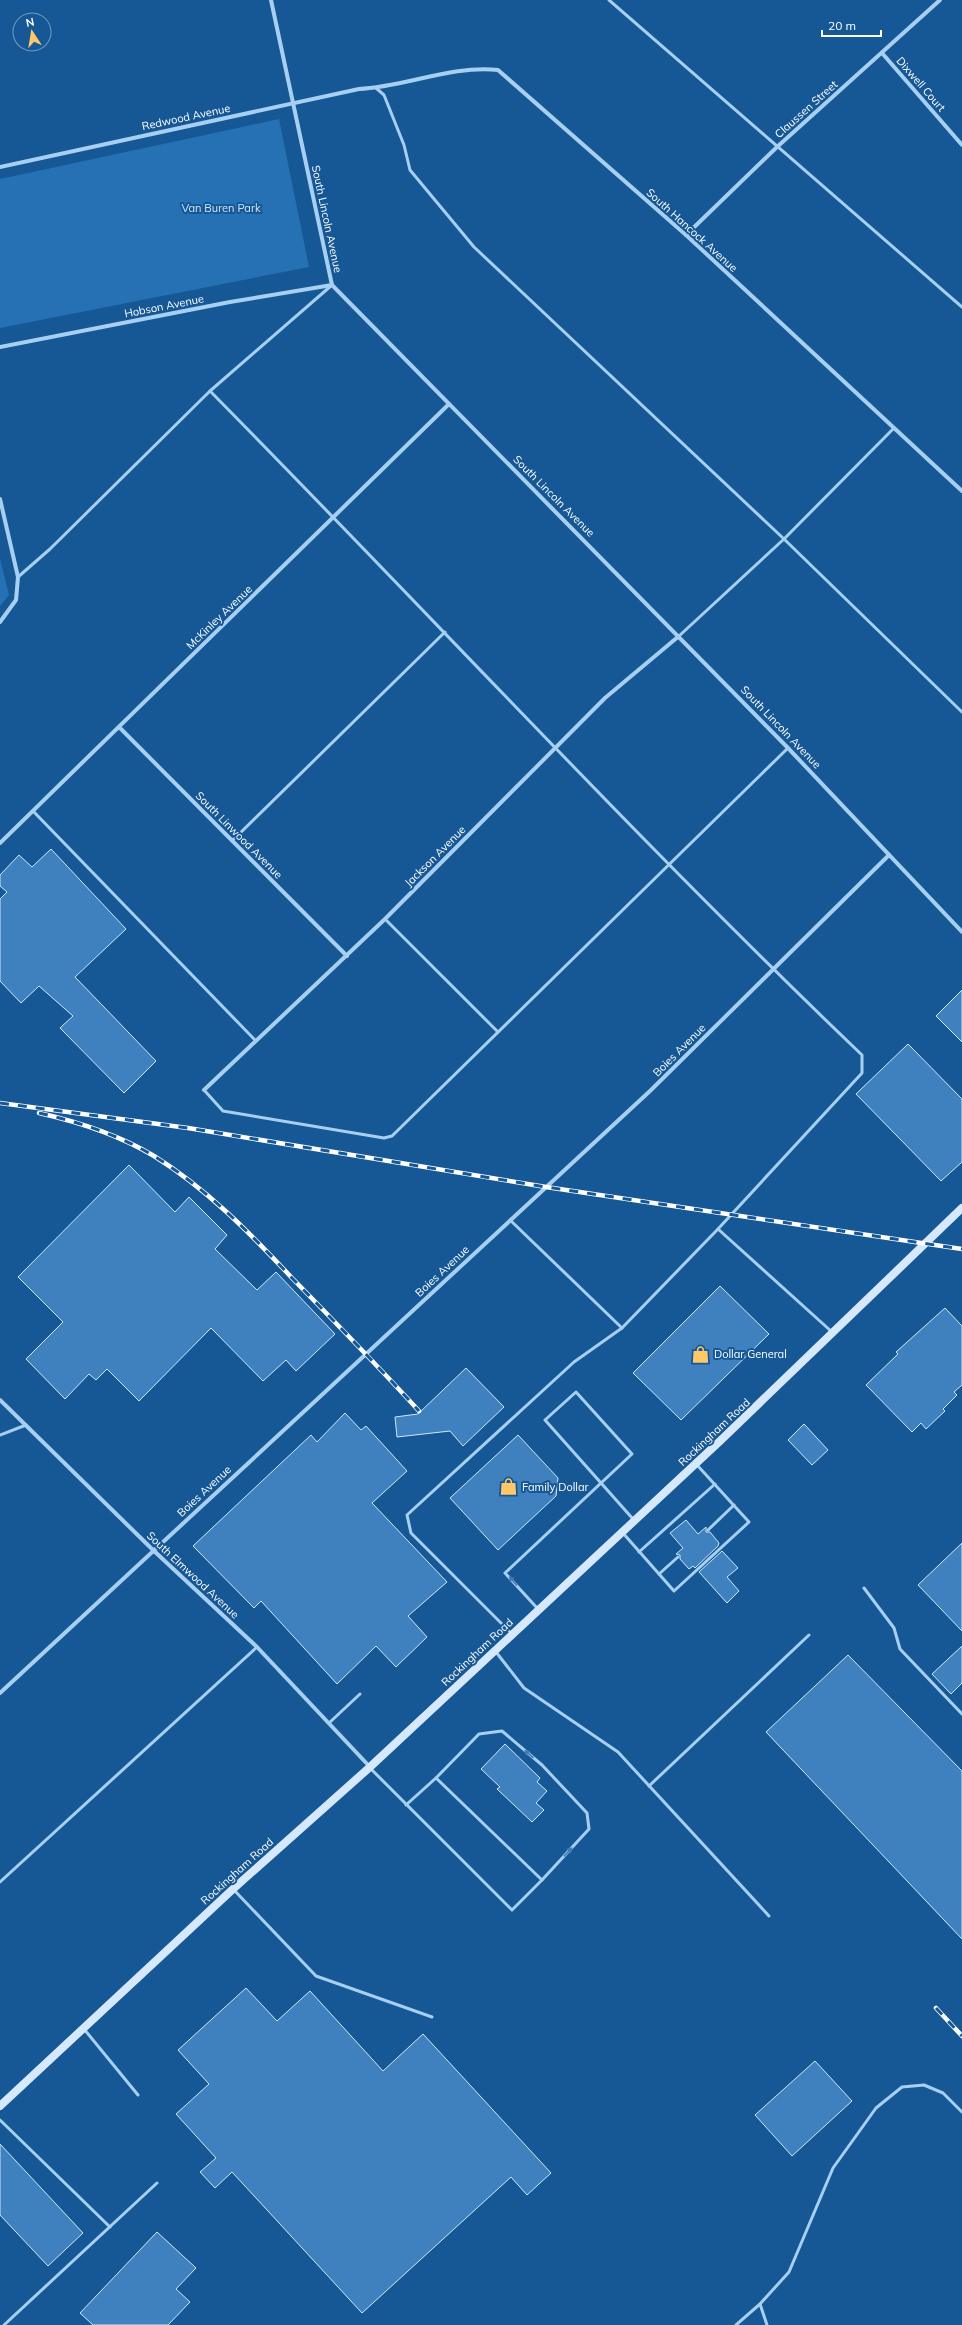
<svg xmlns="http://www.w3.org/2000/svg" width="962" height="2325" font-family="Mulish,sans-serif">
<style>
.green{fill:#2571b3}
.building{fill:#3e81be;stroke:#cfe7fc}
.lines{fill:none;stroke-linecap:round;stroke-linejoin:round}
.lane{stroke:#a7cff2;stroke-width:3}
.street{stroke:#a7cff2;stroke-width:4}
.secondary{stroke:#d6e9fc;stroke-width:8}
.rail-casing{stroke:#fff;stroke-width:4.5}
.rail{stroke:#165896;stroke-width:3;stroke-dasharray:9;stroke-linecap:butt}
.oneway{fill:#427cb2}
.labels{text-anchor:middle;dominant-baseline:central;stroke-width:4;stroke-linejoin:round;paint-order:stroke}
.street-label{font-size:11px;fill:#fff;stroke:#165896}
.park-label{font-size:11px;fill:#cfe7fc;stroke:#165896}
.poi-label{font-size:11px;fill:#fff;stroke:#165896;text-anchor:start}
</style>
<rect width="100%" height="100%" fill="#165896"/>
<!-- green -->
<g class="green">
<path d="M 279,119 L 309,267 L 0,328 L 0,179 Z"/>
<path d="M 0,559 L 9,595 L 0,606 Z"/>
</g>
<!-- building -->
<g class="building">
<path d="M 51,849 L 126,929 L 75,977 L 156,1061 L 124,1093 L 60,1028 L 73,1016 L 39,986 L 21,1003 L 0,981 L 0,899 L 7,892 L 0,886 L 0,875 L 19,855 L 32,867 Z"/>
<path d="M 962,990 L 962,1042 L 936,1016 Z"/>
<path d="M 908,1044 L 962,1099 L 962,1162 L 941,1181 L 856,1094 Z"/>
<path d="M 129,1165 L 175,1212 L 189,1197 L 227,1235 L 215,1249 L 257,1290 L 276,1272 L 335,1334 L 296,1371 L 286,1360 L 263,1381 L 211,1328 L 139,1401 L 107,1369 L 96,1380 L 89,1374 L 65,1399 L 26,1359 L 63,1322 L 18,1277 Z"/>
<path d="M 720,1286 L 769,1334 L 681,1420 L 633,1373 Z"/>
<path d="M 945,1308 L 962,1326 L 962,1385 L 954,1392 L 957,1395 L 943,1409 L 945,1411 L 926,1429 L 921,1423 L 912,1432 L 866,1385 L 898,1354 L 896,1352 Z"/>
<path d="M 466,1368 L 504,1407 L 463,1446 L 450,1431 L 397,1437 L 395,1417 L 418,1414 Z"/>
<path d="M 345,1413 L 361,1430 L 366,1426 L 407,1471 L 372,1503 L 447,1582 L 408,1616 L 427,1637 L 396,1667 L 376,1646 L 337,1684 L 261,1601 L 254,1608 L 193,1546 L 311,1435 L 317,1442 Z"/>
<path d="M 804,1424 L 828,1450 L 812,1465 L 788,1440 Z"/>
<path d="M 518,1435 L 558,1478 L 556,1496 L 498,1550 L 450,1498 Z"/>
<path d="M 686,1520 L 698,1534 L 706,1527 L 706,1532 L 710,1532 L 719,1543 L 718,1546 L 695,1568 L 693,1566 L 689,1569 L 680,1559 L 680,1555 L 676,1554 L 683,1548 L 670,1533 Z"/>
<path d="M 962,1543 L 962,1631 L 918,1585 Z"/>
<path d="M 722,1551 L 738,1568 L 727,1577 L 739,1591 L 727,1603 L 699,1572 Z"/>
<path d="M 962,1646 L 962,1683 L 951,1694 L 932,1674 Z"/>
<path d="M 848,1655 L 962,1771 L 962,1939 L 766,1732 Z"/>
<path d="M 505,1744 L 540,1778 L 537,1782 L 547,1791 L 536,1803 L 544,1810 L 532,1822 L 497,1789 L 500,1787 L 481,1769 Z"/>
<path d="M 246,1988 L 277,2021 L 310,1991 L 383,2071 L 423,2034 L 551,2173 L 527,2195 L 511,2177 L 362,2313 L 232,2172 L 215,2188 L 200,2172 L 216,2158 L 176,2114 L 209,2084 L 178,2050 Z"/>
<path d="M 815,2061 L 852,2101 L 792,2156 L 755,2115 Z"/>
<path d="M 0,2144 L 83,2233 L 48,2266 L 0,2215 Z"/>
<path d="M 157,2232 L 196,2268 L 176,2289 L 190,2302 L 168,2325 L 93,2325 L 80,2313 Z"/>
</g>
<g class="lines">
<!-- lane -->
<g class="lane">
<path d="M 609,0 L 962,307"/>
<path d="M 376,88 L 384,95 L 404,145 L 410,170 L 474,247 L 784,539 L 962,712"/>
<path d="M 210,391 C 428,612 638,841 862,1055 L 862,1073 L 718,1229 L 622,1328 L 574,1362 L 407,1515 L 411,1533 L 511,1633"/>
<path d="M 18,577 L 50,549 L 210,391 L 332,285"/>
<path d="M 679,636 L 784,539 L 894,428"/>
<path d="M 33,811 L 255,1040"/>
<path d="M 232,841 L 445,632"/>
<path d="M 385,919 L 498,1032"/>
<path d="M 204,1090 L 223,1111 L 384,1138 L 392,1136 L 788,748"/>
<path d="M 510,1220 L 622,1328"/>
<path d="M 718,1229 L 832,1332"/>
<path d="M 0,1435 L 26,1425"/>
<path d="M 708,1530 L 734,1505"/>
<path d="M 622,1532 L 674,1591 L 749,1522 L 697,1465"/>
<path d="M 639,1552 L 715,1484"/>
<path d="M 659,1574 L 678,1557"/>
<path d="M 864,1588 L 894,1628 L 900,1649 L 962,1714"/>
<path d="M 538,1609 L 505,1573 L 632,1454 L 576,1392 L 545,1420 L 633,1519"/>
<path d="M 496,1652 L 524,1688 L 618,1752 L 769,1916"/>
<path d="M 329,1723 L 360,1694"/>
<path d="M 371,1769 L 512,1910 L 542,1880 L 436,1778 L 406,1805"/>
<path d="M 436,1778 L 479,1734 L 502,1731 L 542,1765 L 587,1813 L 589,1829 L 542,1880"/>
<path d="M 649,1786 L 809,1635"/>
<path d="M 0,1882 L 257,1647"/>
<path d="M 234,1890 L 316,1976 L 432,2017"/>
<path d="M 84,2029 L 138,2095"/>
<path d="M 0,2120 L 110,2227"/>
<path d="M 760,2304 L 789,2272 L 833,2168 L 876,2108 L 902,2087 L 924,2085 L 943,2093 L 962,2112"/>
<path d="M 4,2325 L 157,2183"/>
<path d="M 736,2325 L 760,2304 L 767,2325"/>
</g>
<!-- street -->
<g class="street">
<path d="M 271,0 L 332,285 L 788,748 L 962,932"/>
<path d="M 882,53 L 962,145"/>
<path d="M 0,167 L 359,89 C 405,87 451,65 498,70 L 686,235 L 962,491"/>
<path d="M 686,235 L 777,147 L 940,0"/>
<path d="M 0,347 L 230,302 L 332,285"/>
<path d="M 0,499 L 18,577 L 16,600 L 0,622"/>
<path d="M 119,727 L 347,956"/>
<path d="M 0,843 L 449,404"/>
<path d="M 204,1090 L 385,919 L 605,698 L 679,636"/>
<path d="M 0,1400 L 153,1550 L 257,1647 L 370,1767"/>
<path d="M 0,1693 L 650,1091 L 889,855"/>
</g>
<!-- secondary -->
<path class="secondary" d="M 0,2106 L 233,1889 L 370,1767 L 720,1441 L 962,1208"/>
<defs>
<g id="rail">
<path d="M 0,1103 L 188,1128 L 546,1187 L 962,1249"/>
<path d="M 39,1113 C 79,1122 119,1135 154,1156 C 207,1189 250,1233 292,1278 C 335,1322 378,1366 419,1411"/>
<path d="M 936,2008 L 962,2036"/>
</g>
</defs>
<!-- rail casing -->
<use href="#rail" class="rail-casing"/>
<!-- rail -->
<use href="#rail" class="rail"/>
</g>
<!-- one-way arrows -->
<defs><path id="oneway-solid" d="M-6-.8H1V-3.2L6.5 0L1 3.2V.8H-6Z"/></defs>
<g class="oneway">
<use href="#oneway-solid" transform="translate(513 1581) rotate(-132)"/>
<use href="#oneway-solid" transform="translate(529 1754) rotate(-139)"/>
<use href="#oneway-solid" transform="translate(568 1852) rotate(-47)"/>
</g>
<!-- icons -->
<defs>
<symbol id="shop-bare" viewBox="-9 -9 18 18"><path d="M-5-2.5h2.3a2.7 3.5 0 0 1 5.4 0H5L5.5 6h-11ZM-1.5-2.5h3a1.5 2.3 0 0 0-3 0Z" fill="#ffc768" stroke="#165896" stroke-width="2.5" paint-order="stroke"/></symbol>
</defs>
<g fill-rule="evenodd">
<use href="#shop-bare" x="688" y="1342" width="25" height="25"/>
<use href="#shop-bare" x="496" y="1474" width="25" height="25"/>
</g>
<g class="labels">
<!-- street labels -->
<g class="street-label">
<text transform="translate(921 84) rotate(49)">Dixwell Court</text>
<text transform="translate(806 109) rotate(-42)">Claussen Street</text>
<text transform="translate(186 117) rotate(-12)">Redwood Avenue</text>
<text transform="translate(327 219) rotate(78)">South Lincoln Avenue</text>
<text transform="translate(692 230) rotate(42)">South Hancock Avenue</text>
<text transform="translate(164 306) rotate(-11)">Hobson Avenue</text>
<text transform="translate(554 496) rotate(45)">South Lincoln Avenue</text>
<text transform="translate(219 617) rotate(-44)">McKinley Avenue</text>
<text transform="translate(781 727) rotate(46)">South Lincoln Avenue</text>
<text transform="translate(239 835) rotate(45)">South Linwood Avenue</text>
<text transform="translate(435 856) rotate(-45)">Jackson Avenue</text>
<text transform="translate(679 1050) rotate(-45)">Boies Avenue</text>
<text transform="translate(442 1271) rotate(-43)">Boies Avenue</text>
<text transform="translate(714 1432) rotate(-43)">Rockingham Road</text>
<text transform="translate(204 1491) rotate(-43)">Boies Avenue</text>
<text transform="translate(193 1575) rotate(43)">South Elmwood Avenue</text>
<text transform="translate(477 1652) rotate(-43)">Rockingham Road</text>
<text transform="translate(237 1871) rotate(-42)">Rockingham Road</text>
</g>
<!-- park labels -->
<g class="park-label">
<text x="221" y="208">Van Buren Park</text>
</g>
<!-- poi labels -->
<g class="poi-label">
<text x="714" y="1354">Dollar General</text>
<text x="522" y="1487">Family Dollar</text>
</g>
</g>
<!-- north arrow -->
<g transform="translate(32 32) rotate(348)"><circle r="19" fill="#165896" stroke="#739bc0"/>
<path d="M0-3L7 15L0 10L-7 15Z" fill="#ffc768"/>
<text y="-6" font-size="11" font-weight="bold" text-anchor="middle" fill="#ffffff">N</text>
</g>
<!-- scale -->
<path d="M822 30v6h59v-6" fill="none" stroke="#ffffff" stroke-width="2"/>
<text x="828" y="30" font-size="12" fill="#ffffff" stroke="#165896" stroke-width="3" paint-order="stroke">20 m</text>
</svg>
